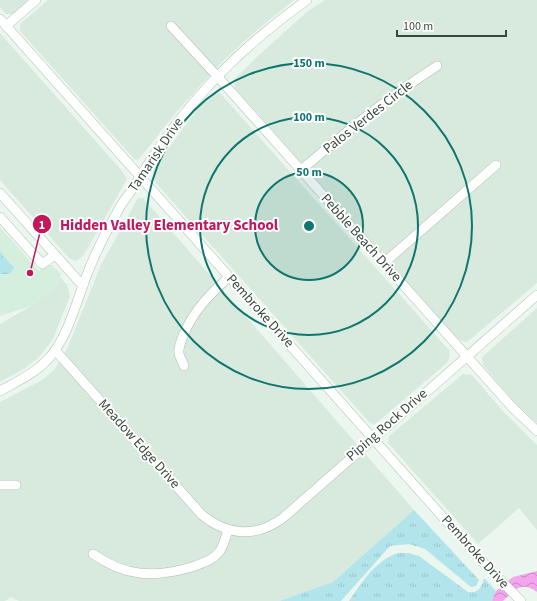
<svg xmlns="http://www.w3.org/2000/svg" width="537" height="601" font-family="'Source Sans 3',sans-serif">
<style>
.residential{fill:#d8eade}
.education{fill:#d4efde}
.grass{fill:url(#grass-tufts)}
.park{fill:url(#park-crowns)}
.water{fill:url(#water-waves)}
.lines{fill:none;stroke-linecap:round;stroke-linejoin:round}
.minor-casing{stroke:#acc2b3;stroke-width:10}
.minor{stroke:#fff;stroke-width:9}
.ring{fill:none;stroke:#0f766e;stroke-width:2}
.labels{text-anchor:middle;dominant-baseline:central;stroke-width:4;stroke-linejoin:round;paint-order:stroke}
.street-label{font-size:14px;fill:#384a3d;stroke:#fff}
.centre{fill:#0f766e;stroke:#fff;stroke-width:2}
.ring-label{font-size:12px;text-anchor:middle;font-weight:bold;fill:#0f766e;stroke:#fff;stroke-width:4;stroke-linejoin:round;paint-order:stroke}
.leader{fill:none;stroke:#c2185b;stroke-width:1.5}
.callout-dot{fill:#c2185b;stroke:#fff;stroke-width:1.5}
.mark-label{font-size:12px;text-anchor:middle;font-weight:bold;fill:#fff}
.callout-label{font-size:15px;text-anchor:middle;font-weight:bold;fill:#c2185b;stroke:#fff;stroke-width:4;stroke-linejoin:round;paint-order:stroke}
</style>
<defs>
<pattern id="grass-tufts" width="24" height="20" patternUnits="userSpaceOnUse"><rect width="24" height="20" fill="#b2e4eb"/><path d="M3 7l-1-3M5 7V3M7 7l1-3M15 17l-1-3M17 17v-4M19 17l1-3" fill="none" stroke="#9ac5ca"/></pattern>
<pattern id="park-crowns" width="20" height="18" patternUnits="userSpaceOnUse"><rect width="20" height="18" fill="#b2e4eb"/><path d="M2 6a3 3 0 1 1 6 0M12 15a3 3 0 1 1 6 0" fill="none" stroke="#9ac5ca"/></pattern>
<pattern id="water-waves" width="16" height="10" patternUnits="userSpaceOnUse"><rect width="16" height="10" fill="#f3a6ee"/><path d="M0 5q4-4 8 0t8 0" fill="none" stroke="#c689c2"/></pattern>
</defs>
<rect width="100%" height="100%" fill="#ebf6ef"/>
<!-- residential -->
<g class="residential">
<path d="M 0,0 L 28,0 L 13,14 L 6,14 L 0,7 Z"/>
<path d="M 48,0 L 294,0 L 258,29 L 223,61 L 179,109 L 139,159 L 135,160 L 20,31 L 20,24 Z"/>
<path d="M 325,0 L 537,0 L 537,283 L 467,342 L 461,341 L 450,331 L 235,88 L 234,80 L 259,55 L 308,11 Z"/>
<path d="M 0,33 L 122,171 L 127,179 L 100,227 L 83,256 L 76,261 L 69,258 L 0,180 Z"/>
<path d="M 220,93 L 449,350 L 450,356 L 447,363 L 374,425 L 369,422 L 155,182 L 153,175 L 153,169 L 199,107 L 213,94 Z"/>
<path d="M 138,198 L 143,198 L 414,510 L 333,582 L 279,601 L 19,601 L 11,597 L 5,601 L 0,601 L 0,402 L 42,380 L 54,370 L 67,349 L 101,265 Z"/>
<path d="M 60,277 L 67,285 L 70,296 L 53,339 L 40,356 L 25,368 L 0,382 L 0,324 L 31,306 L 56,287 Z"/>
<path d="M 537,308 L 537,423 L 518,406 L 483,365 L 482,357 Z"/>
<path d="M 463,374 L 472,375 L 503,411 L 537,445 L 537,530 L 519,508 L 478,544 L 388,443 L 389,436 Z"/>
</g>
<!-- education -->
<path class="education" d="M 0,227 L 39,271 L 48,265 L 52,265 L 61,274 L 56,287 L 31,306 L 0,316 Z"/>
<!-- grass -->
<g class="grass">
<path d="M 414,510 L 479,580 L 476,586 L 471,587 L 425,549 L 409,544 L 390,546 L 341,601 L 279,601 L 333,582 Z"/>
<path d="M 398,553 L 408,553 L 419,556 L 468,592 C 478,594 482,587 484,578 L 496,591 L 492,601 L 349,601 C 362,582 376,560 398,553 Z"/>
</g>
<!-- park -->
<path class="park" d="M 0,252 L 14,268 L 10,274 L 0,274 Z"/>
<!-- water -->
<path class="water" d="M 537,571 L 537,592 C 522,581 515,589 503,601 L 492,601 L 496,591 L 513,577 Z"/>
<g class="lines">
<defs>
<g id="minor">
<path d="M 0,19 L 481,560 L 521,601"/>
<path d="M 6,26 L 36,0"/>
<path d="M 171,26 L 217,76 L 512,407 L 537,431"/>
<path d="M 301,170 C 346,132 387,98 437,66"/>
<path d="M 0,193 L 83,286"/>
<path d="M 0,217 L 42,264 L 55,255"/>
<path d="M 384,263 L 496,165"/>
<path d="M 55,350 L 202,515 C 228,536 257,538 284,517 L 537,295"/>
<path d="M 184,366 C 183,362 180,358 179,354 C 178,348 181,341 183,336 C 193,311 210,294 229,277"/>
<path d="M 0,391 C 18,381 36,373 50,357 C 69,335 77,299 88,272 C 97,249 108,228 120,207 C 124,200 129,194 134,187 C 179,110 234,52 307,0"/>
<path d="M 0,485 L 16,485"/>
<path d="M 93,554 C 126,577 154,578 192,567 C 202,563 212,561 219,552 C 224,546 225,538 228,530"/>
</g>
</defs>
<!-- minor casing -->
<use href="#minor" class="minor-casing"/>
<!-- minor -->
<use href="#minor" class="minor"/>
</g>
<!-- distance rings -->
<circle cx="309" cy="226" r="54" fill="#0f766e" fill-opacity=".12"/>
<g class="ring">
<circle cx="309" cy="226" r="54"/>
<circle cx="309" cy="226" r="109"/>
<circle cx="309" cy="226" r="163"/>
</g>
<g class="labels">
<!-- street labels -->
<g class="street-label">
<text transform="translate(368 117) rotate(-38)">Palos Verdes Circle</text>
<text transform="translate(156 155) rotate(-56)">Tamarisk Drive</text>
<text transform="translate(361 238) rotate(48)">Pebble Beach Drive</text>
<text transform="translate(260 311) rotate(48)">Pembroke Drive</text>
<text transform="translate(387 425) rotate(-41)">Piping Rock Drive</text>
<text transform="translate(139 444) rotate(48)">Meadow Edge Drive</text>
<text transform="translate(475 552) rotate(48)">Pembroke Drive</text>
</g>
</g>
<circle cx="309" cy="226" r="6" class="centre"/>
<g class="ring-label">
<text x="309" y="67">150 m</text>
<text x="309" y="121">100 m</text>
<text x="309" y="176">50 m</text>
</g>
<!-- callouts -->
<path class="leader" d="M30 273L42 224"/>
<g class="callout-dot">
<circle cx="30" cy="273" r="4"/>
<circle cx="42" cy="224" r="10"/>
</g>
<g class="mark-label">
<text x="42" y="229">1</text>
</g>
<g class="callout-label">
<text x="169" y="230">Hidden Valley Elementary School</text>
</g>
<!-- scale -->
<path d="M397 30v6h109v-6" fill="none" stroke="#384a3d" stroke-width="2"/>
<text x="403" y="30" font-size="12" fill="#384a3d" stroke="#ffffff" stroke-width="3" paint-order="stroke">100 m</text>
</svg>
